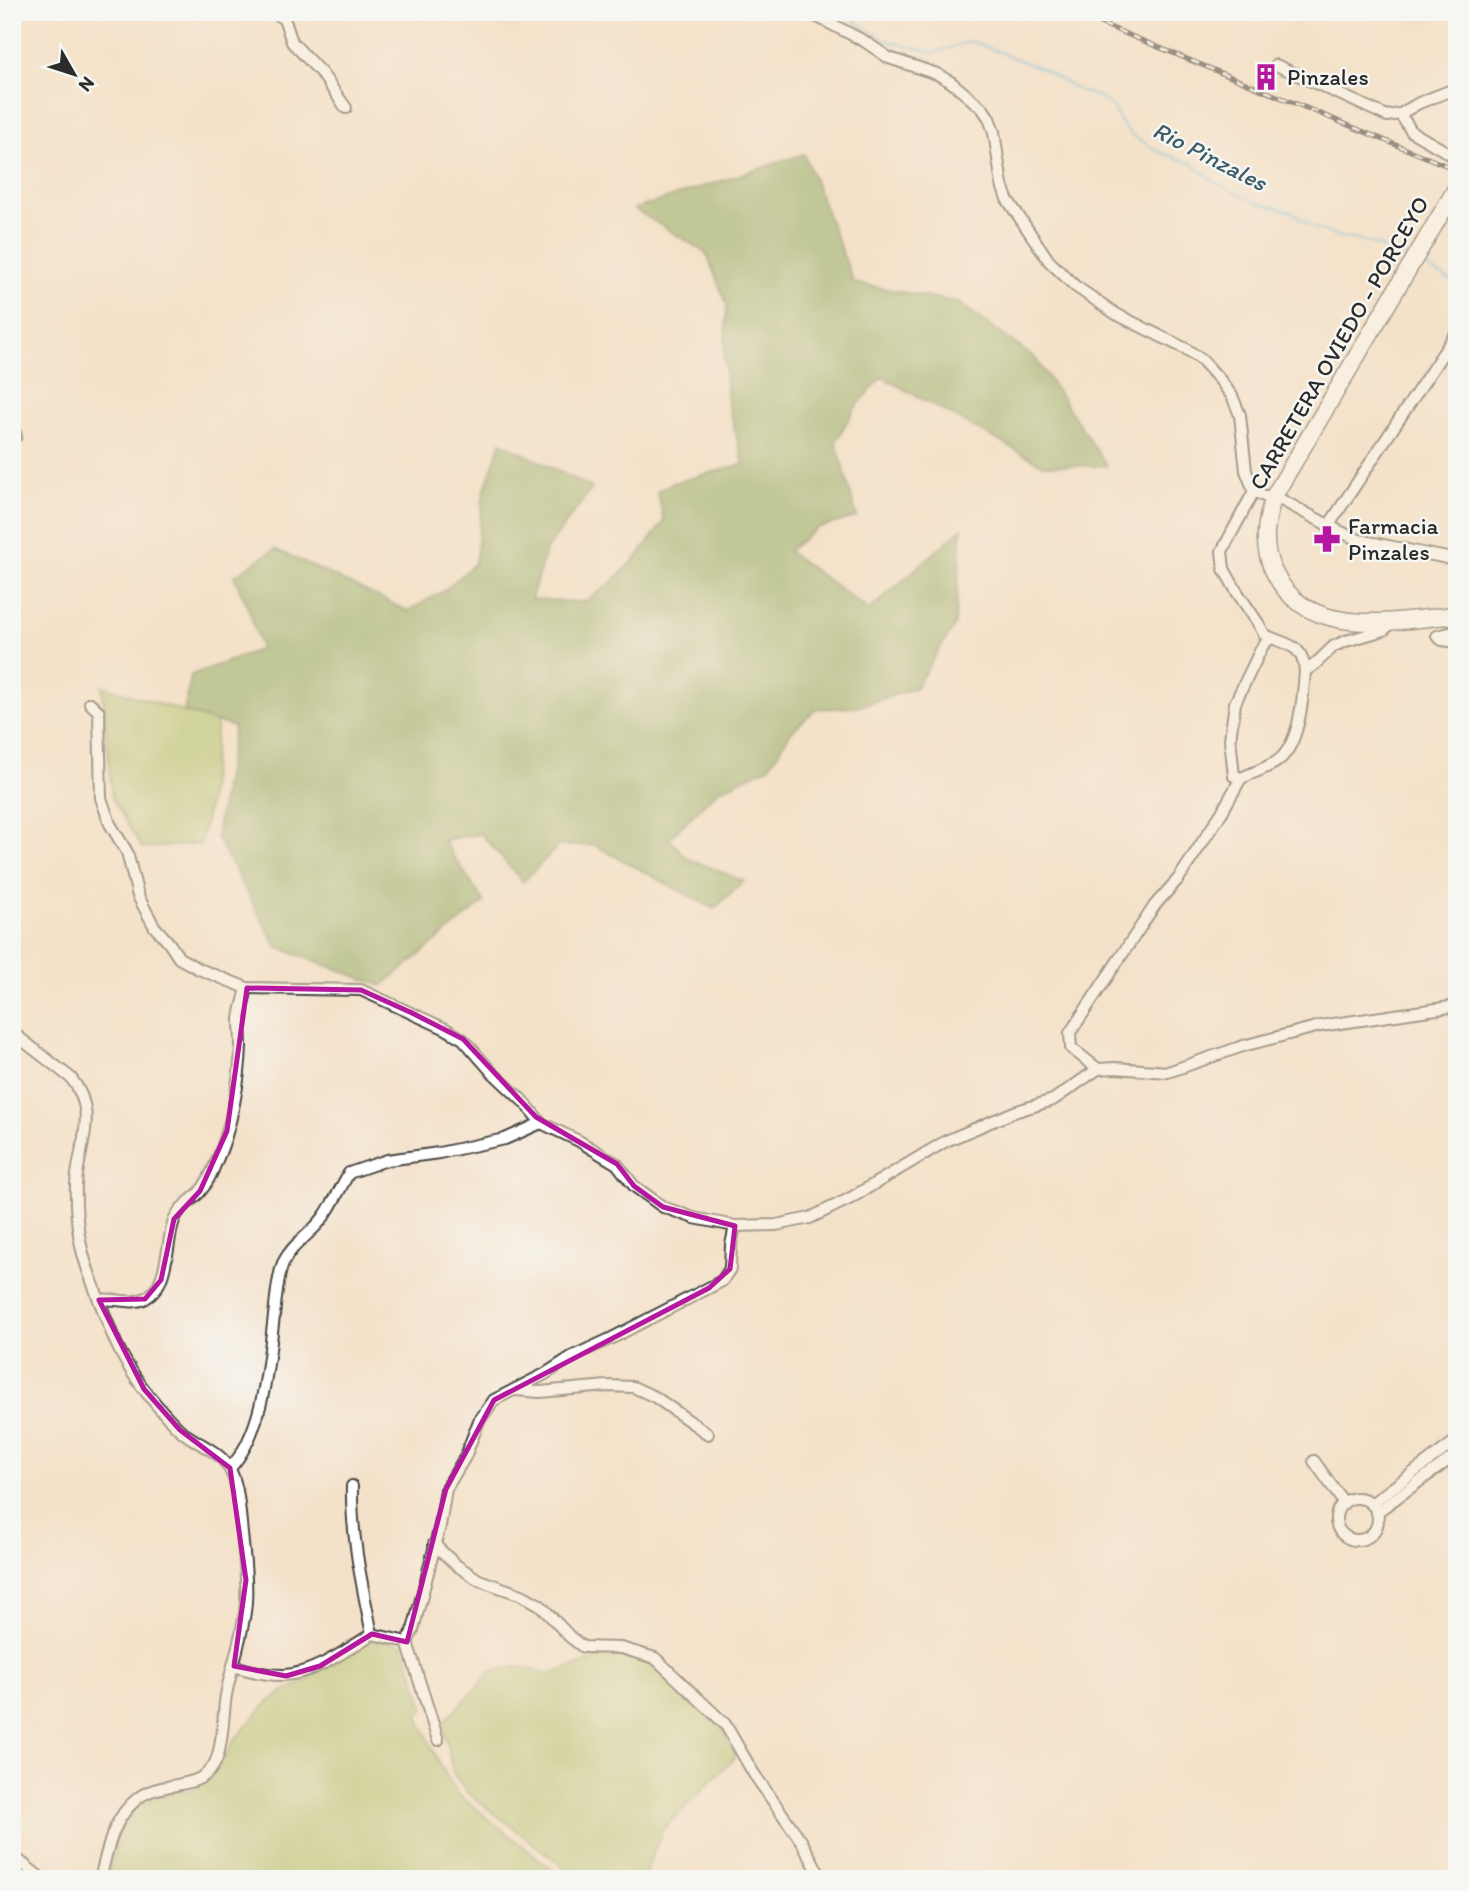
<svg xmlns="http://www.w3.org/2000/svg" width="1469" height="1891" font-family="Itim,sans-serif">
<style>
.green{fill:#a7c168;stroke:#69764a;stroke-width:2}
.forest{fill:#85a75c;stroke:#586944;stroke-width:2}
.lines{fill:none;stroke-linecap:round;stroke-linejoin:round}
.stream{stroke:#5eb7db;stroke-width:2.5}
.street-casing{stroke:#494643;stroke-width:14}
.secondary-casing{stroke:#494643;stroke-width:19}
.street{stroke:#fff;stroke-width:10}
.secondary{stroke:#fff;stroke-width:16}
.rail-casing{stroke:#2b2b2b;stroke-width:5}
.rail{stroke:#f6f6f2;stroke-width:2.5;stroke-dasharray:8;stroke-linecap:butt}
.marked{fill:none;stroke:#b5179e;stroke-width:5;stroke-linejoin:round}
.labels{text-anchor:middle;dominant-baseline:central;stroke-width:5;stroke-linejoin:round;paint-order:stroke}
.poi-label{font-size:23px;fill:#2b2b2b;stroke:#f6f6f2;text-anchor:start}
.street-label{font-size:23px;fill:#2b2b2b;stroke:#f6f6f2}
.water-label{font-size:24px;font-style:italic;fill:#3d5c69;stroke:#f6f6f2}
</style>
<rect width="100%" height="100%" fill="#f6f6f2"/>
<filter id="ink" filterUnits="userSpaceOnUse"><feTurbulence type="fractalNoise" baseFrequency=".0143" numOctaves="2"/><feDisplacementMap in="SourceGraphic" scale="14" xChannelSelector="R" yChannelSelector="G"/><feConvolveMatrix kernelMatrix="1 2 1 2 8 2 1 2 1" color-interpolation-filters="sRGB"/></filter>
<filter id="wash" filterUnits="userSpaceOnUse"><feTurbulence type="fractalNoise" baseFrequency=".00686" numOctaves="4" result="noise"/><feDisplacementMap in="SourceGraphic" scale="28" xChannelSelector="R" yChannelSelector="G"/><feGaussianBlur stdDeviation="1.57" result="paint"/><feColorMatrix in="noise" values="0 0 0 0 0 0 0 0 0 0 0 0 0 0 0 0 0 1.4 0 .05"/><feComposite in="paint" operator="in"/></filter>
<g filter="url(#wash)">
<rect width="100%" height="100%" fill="#f4e1c9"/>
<!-- green -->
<g class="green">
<path d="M 102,686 L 217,722 L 209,800 L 201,844 L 142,848 L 112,798 Z"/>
<path d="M 374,1638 L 404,1645 L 424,1708 L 418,1716 L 436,1757 L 456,1793 L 554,1871 L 560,1879 L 106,1879 L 120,1831 L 136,1808 L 151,1798 L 194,1789 L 212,1776 L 235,1739 L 266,1704 L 285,1691 L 305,1682 L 317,1672 Z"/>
<path d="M 609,1654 L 637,1658 L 659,1668 L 721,1726 L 736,1756 L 663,1829 L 643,1879 L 573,1879 L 560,1864 L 468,1793 L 453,1773 L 443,1723 L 493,1670 L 518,1667 L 552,1674 Z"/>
</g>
<!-- forest -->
<path class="forest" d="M 804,154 L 854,283 L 957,302 L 1035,358 L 1107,466 L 1043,465 L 882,377 L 855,408 L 836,441 L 857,517 L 817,528 L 788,551 L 869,610 L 962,528 L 955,625 L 915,688 L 858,707 L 816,709 L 791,732 L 769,767 L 717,791 L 669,839 L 687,858 L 744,881 L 714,909 L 594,845 L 558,846 L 523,882 L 481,834 L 443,840 L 484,902 L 382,986 L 277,947 L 216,837 L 234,727 L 184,712 L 191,675 L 261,649 L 249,610 L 234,576 L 275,549 L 408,611 L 445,590 L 475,563 L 484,491 L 501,442 L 592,488 L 546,550 L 531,599 L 584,602 L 610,584 L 637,557 L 664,521 L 657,491 L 673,483 L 744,464 L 728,405 L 724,357 L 727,305 L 706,253 L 634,209 Z"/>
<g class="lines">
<!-- stream -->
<g class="stream">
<path d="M 849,12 L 859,24 L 888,41 L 934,53 L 971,41 L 1042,69 L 1080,91 L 1100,97 L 1112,106 L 1121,123 L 1132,135 L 1159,152 L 1191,163 L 1218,184 L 1255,202 L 1292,212 L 1314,228 L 1337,236 L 1367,242 L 1409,258"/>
<path d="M 1418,263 L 1457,284"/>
</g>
</g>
</g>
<g filter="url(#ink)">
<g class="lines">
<defs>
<g id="street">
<path d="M 276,12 L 285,21 L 292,42 L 322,74 L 346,108"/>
<path d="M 808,12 L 864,41 L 889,58 L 937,74 L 951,82 L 983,109 L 989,118 L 994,132 L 1002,185 L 1007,199 L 1049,261 L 1075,286 L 1116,314 L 1186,349 L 1202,360 L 1220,380 L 1232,396 L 1240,415 L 1246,471 L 1254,491 L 1264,496 L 1274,496 L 1341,532 L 1359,540 L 1457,560"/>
<path d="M 1276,65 L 1387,116 L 1400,114 L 1419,103 L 1457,88"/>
<path d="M 1400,114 L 1412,132 L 1457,158"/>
<path d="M 12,425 L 16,436 L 12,437"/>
<path d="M 1254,491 L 1222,551 L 1224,569 L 1237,592 L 1258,623 L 1264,634 C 1285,646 1302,641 1305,671 L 1314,665 L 1334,646 L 1346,641 L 1384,630 L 1394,620"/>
<path d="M 1329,525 L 1457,332"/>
<path d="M 1457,631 L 1437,636 L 1442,640 L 1457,642"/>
<path d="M 1271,638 L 1263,645 L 1235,703 L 1230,739 L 1234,776 L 1241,778 C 1252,773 1265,769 1276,762 C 1300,747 1303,697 1305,671"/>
<path d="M 90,703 L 99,712 L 101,798 L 110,824 L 127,852 L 138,896 L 154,926 L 169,943 L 179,958 L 199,969 L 247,988 L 361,990 L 446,1029 L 463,1039 L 491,1071 L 525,1103 L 541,1123 L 579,1141 L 617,1164 L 634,1186 L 663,1207 L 694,1218 L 735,1226 L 776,1225 L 810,1218 L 849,1199 L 946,1141 L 1014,1112 L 1053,1100 L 1098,1069 L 1115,1068 L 1168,1072 L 1243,1046 L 1320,1026 L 1457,1006"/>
<path d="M 12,1032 L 71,1078 C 100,1115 78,1145 76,1185 C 75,1214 79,1246 89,1273 C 98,1297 106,1320 116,1343 C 130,1374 154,1404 178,1428 C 193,1443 216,1448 228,1466 C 238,1482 239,1505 241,1523 C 243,1549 248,1576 246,1602 C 244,1633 232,1664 226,1695 C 223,1714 223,1741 217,1758 C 205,1794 161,1778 137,1799 C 112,1819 108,1849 100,1879"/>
<path d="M 1098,1069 L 1071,1048 L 1070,1033 L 1155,905 L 1179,878 L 1222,812 L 1241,778"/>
<path d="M 99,1300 C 115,1297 131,1306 146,1298 C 169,1285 166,1243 174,1220 C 179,1207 190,1202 199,1193 C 206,1185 213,1171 217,1160 C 231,1130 240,1079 241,1046 C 241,1037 240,1028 240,1019 C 241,1009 245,998 247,988"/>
<path d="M 515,1390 L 540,1392 L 607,1386 L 633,1387 L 655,1397 L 708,1434"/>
<path d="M 1314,1461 L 1344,1503"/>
<path d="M 230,1468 C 264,1432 268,1363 274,1316 C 276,1299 277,1279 283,1263 C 292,1244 310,1235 322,1219 C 333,1205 340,1188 349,1173 L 387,1160 L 439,1153 L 505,1139 L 541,1123"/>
<path d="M 352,1486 C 351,1536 362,1585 372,1634"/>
<circle cx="1357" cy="1519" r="21"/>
<path d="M 1371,1504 L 1457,1440"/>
<path d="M 1377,1512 L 1457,1454"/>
<path d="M 434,1544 L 456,1565 L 479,1580 L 522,1595 L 540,1605 L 570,1637 L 583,1647 L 621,1648 L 655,1658 L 725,1724 L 754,1774 L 802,1842 L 822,1879"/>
<path d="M 407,1642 L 413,1630 L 440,1526 L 446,1489 L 465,1457 L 479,1421 L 494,1400 L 545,1374 L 573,1356 L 612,1338 L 722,1281 L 730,1269 L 731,1245 L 735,1226"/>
<path d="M 407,1642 L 438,1740"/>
<path d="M 234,1666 C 250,1671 265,1675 282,1675 C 311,1676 348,1649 372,1634 L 407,1642"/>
<path d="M 12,1855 L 42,1879"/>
</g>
<path id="secondary" d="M 1457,187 L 1274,496 C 1265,522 1261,548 1275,574 C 1309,641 1396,620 1457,615"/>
</defs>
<!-- street casing -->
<use href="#street" class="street-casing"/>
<!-- secondary casing -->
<use href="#secondary" class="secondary-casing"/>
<!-- street -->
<use href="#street" class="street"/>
<!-- secondary -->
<use href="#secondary" class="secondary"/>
<defs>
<path id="rail" d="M 1073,12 L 1457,170"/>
</defs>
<!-- rail casing -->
<use href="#rail" class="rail-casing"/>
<!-- rail -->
<use href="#rail" class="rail"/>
</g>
</g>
<!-- marked area -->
<path d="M0 0H1469V1891H0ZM 247,988 L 361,990 L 412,1013 L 463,1039 L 536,1117 L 617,1164 L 634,1186 L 663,1207 L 735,1226 L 730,1269 L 709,1288 L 494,1400 L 446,1489 L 407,1642 L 372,1634 L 320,1666 L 286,1676 L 234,1666 L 246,1580 L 230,1468 L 180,1430 L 144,1389 L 99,1300 L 145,1299 L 161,1280 L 174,1219 L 200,1191 L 227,1131 Z" fill="#f4e1c9" fill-opacity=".55" fill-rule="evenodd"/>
<path class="marked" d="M 247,988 L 361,990 L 412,1013 L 463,1039 L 536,1117 L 617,1164 L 634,1186 L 663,1207 L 735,1226 L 730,1269 L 709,1288 L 494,1400 L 446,1489 L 407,1642 L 372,1634 L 320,1666 L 286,1676 L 234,1666 L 246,1580 L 230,1468 L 180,1430 L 144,1389 L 99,1300 L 145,1299 L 161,1280 L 174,1219 L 200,1191 L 227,1131 Z"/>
<!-- icons -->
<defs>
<symbol id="building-bare" viewBox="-9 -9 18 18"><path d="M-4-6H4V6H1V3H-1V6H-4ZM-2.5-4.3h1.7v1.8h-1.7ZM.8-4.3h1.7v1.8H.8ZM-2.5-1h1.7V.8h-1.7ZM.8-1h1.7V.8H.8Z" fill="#b5179e" stroke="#f6f6f2" stroke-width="2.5" paint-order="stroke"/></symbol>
<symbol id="pharmacy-bare" viewBox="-9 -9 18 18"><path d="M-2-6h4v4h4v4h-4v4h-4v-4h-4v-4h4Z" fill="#b5179e" stroke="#f6f6f2" stroke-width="2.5" paint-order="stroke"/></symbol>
</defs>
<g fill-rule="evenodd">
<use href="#building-bare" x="1247" y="58" width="38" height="38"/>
<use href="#pharmacy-bare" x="1308" y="520" width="38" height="38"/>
</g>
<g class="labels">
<!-- poi labels -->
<g class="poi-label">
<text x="1287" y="77">Pinzales</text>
<text x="1348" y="526">Farmacia<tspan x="1348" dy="26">Pinzales</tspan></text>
</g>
<!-- street labels -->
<g class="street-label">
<text transform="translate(1339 343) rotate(-60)">CARRETERA OVIEDO - PORCEYO</text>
</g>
<!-- water labels -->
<g class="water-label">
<text transform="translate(1210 156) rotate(27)">Rio Pinzales</text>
</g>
</g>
<!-- margin -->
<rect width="1469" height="1891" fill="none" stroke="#f6f6f2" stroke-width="42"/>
<!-- north arrow -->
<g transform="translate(74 74) rotate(129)" stroke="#f6f6f2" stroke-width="5" paint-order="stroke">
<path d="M0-5L12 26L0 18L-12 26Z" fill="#2b2b2b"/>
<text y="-10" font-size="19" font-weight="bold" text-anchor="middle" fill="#2b2b2b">N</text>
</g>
</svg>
